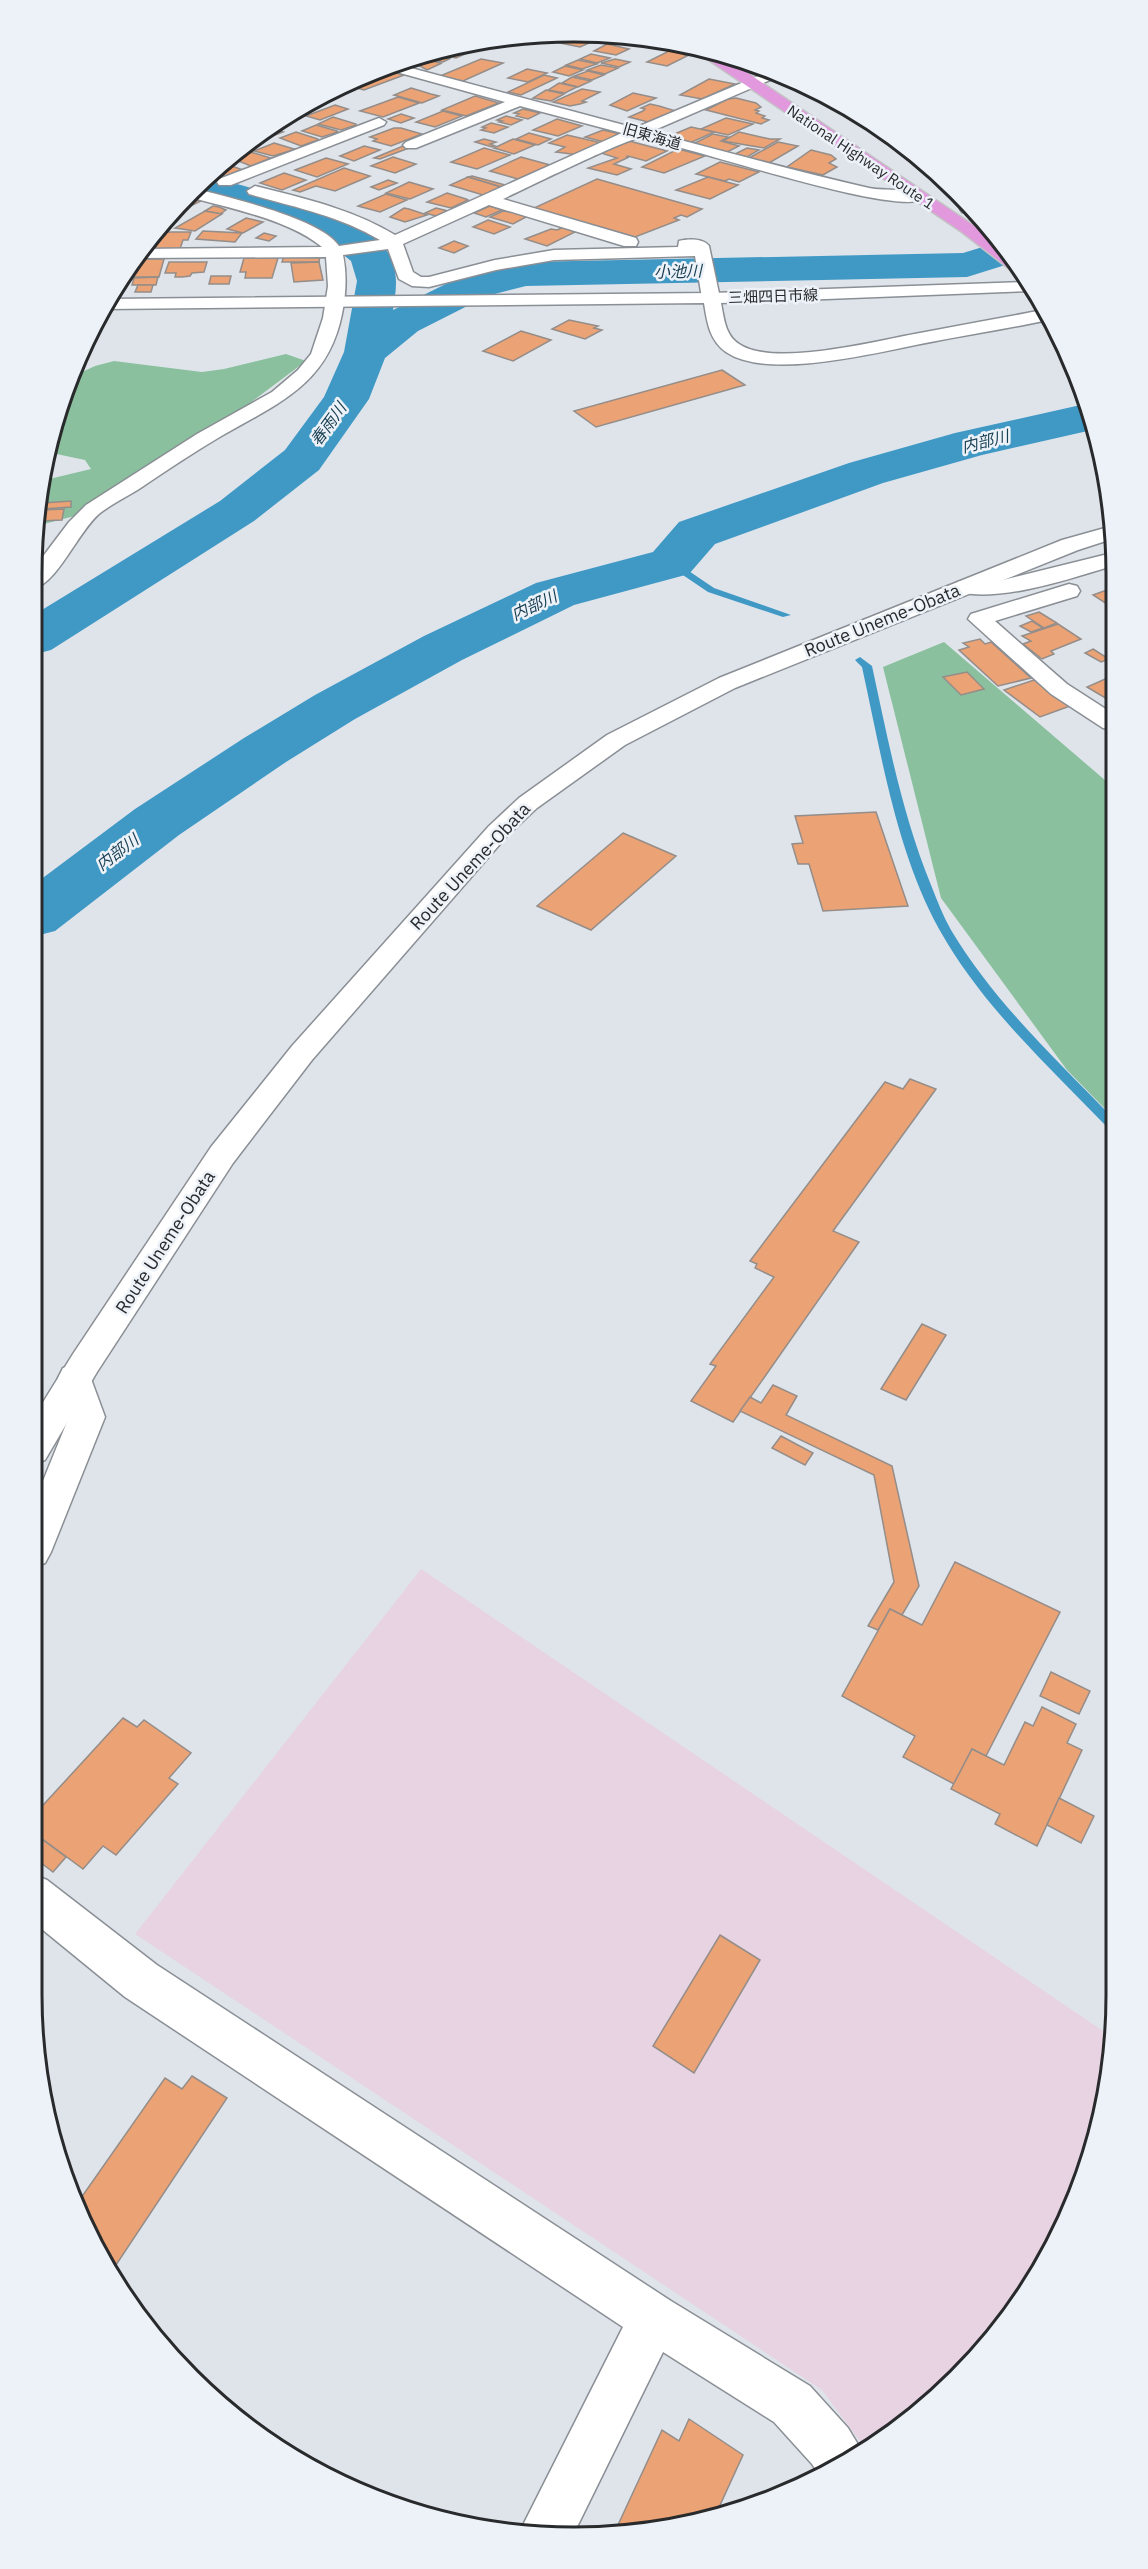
<svg xmlns="http://www.w3.org/2000/svg" width="1148" height="2569" font-family="'IBM Plex Sans','Noto Sans JP',sans-serif">
<style>
.commercial{fill:#e7d3e2}
.green{fill:#8ac09d}
.lines{fill:none;stroke-linecap:round;stroke-linejoin:round}
.stream{fill:#4099c5;fill-rule:evenodd}
.river{fill:#4099c5;fill-rule:evenodd}
.building{fill:#eba274;stroke:#948d89;stroke-width:1.5}
.street-casing{stroke:#8a8f95;stroke-width:3}
.secondary-casing{stroke:#8a8f95;stroke-width:3}
.highway-casing{stroke:#c3c3c4;stroke-width:3}
.street{fill:#fff;fill-rule:evenodd}
.secondary{fill:#fff;fill-rule:evenodd}
.highway{fill:#e198dd;fill-rule:evenodd}
.labels{text-anchor:middle;dominant-baseline:central;stroke-width:5;stroke-linejoin:round;paint-order:stroke}
.far-street-label{font-size:15px;fill:#282a2c;stroke:#ecf2f8}
.far-water-label{font-size:16px;font-style:italic;fill:#173d51;stroke:#ecf2f8}
.street-label{font-size:18px;fill:#282a2c;stroke:#ecf2f8}
.rim{fill:none;stroke:#282a2c;stroke-width:3}
</style>
<rect width="100%" height="100%" fill="#dfe4eb"/>
<!-- commercial -->
<path class="commercial" d="M 421,1569 L 1112,2037 L 1106,2100 L 1075,2202 L 982,2353 L 865,2448 L 822,2390 L 135,1934 Z"/>
<!-- green -->
<g class="green">
<path d="M 286,354 L 306,361 L 170,463 L 94,511 L 36,526 L 41,481 L 91,469 L 85,460 L 47,452 L 69,378 L 95,366 L 114,361 L 202,372 L 224,369 Z"/>
<path d="M 944,642 L 1113,787 L 1114,1118 L 1067,1070 L 941,898 L 883,667 Z"/>
</g>
<g class="lines">
<!-- stream -->
<g class="stream">
<path d="M 668,561 L 674,561 L 714,588 L 791,615 L 783,617 L 708,592 L 668,565 Z"/>
<path d="M 860,657 L 872,666 C 888,740 902,814 931,885 C 937,900 943,916 951,930 C 994,1002 1056,1059 1114,1119 L 1114,1131 L 1110,1130 C 1049,1067 982,1006 939,929 C 896,851 881,753 862,667 L 855,660 Z"/>
</g>
<!-- river -->
<g class="river">
<path d="M 207,176 C 250,188 371,216 390,256 C 399,275 396,291 393,310 L 458,278 L 526,262 L 963,253 L 1002,241 L 1015,262 L 967,277 L 526,286 L 487,296 L 418,331 L 385,358 L 369,399 L 319,470 L 254,521 L 51,650 L 32,655 L 32,616 L 220,501 L 285,450 L 324,397 L 344,352 L 357,281 L 351,261 L 324,239 L 292,226 L 187,194 Z"/>
<path d="M 1085,404 L 1092,430 L 982,455 L 883,483 L 715,544 L 689,574 L 574,605 L 462,660 L 355,719 L 286,762 L 179,835 L 55,931 L 32,937 L 32,886 L 135,809 L 244,738 L 315,695 L 424,636 L 536,583 L 653,552 L 679,522 L 849,463 L 955,433 Z"/>
</g>
</g>
<!-- building -->
<g class="building">
<path d="M 576,32 L 555,41 L 535,37 L 539,35 Z"/>
<path d="M 583,33 L 603,37 L 580,47 L 560,43 Z"/>
<path d="M 499,39 L 456,58 L 438,54 L 471,42 Z"/>
<path d="M 607,44 L 629,49 L 616,55 L 594,51 Z"/>
<path d="M 673,49 L 687,56 L 667,66 L 647,62 Z"/>
<path d="M 430,54 L 449,58 L 451,58 L 443,62 L 424,58 Z"/>
<path d="M 591,54 L 610,58 L 597,63 L 580,59 Z"/>
<path d="M 417,57 L 427,60 L 408,68 L 400,66 L 407,63 L 402,62 Z"/>
<path d="M 481,59 L 503,63 L 463,81 L 440,76 Z"/>
<path d="M 615,59 L 630,62 L 619,67 L 601,63 Z"/>
<path d="M 429,60 L 440,63 L 442,63 L 427,70 L 418,65 Z"/>
<path d="M 578,60 L 597,64 L 582,69 L 566,65 Z"/>
<path d="M 601,65 L 618,68 L 605,74 L 587,70 Z"/>
<path d="M 565,66 L 583,70 L 569,76 L 553,72 Z"/>
<path d="M 384,69 L 404,75 L 364,90 L 346,85 L 359,80 L 355,79 L 360,76 Z"/>
<path d="M 527,69 L 547,73 L 528,82 L 508,78 Z"/>
<path d="M 588,71 L 604,75 L 592,80 L 574,76 Z"/>
<path d="M 544,75 L 557,78 L 521,95 L 508,92 Z"/>
<path d="M 572,77 L 591,81 L 578,87 L 562,83 Z"/>
<path d="M 709,79 L 735,84 L 702,99 L 680,95 Z"/>
<path d="M 559,83 L 577,87 L 565,93 L 548,90 Z"/>
<path d="M 411,88 L 431,94 L 439,96 L 422,103 L 394,95 Z"/>
<path d="M 582,89 L 600,92 L 582,101 L 586,102 L 580,104 L 570,106 L 553,102 Z"/>
<path d="M 546,90 L 564,94 L 551,101 L 533,98 Z"/>
<path d="M 633,93 L 656,98 L 627,111 L 610,105 Z"/>
<path d="M 475,96 L 499,103 L 466,116 L 442,110 Z"/>
<path d="M 398,97 L 419,103 L 383,117 L 360,111 Z"/>
<path d="M 736,98 L 756,103 L 761,107 L 755,110 L 759,111 L 756,113 L 765,116 L 762,118 L 769,120 L 761,124 L 706,110 L 728,99 Z"/>
<path d="M 650,104 L 659,106 L 676,111 L 648,122 L 629,117 L 643,111 L 645,109 L 641,108 Z"/>
<path d="M 335,105 L 348,109 L 320,120 L 306,116 Z"/>
<path d="M 523,109 L 540,113 L 528,119 L 516,116 L 519,114 L 514,113 Z"/>
<path d="M 443,111 L 462,116 L 435,127 L 416,122 Z"/>
<path d="M 401,114 L 414,118 L 401,123 L 388,119 Z"/>
<path d="M 506,116 L 522,120 L 511,125 L 499,122 L 502,121 L 497,120 Z"/>
<path d="M 333,117 L 356,124 L 356,125 L 341,130 L 318,124 Z"/>
<path d="M 726,118 L 753,124 L 728,135 L 701,129 Z"/>
<path d="M 557,119 L 582,126 L 558,136 L 533,130 Z"/>
<path d="M 491,123 L 508,127 L 494,133 L 481,130 L 486,128 L 482,127 Z"/>
<path d="M 316,125 L 337,131 L 338,132 L 322,137 L 302,131 Z"/>
<path d="M 268,127 L 272,128 L 270,129 L 283,132 L 270,137 L 259,134 Z"/>
<path d="M 691,127 L 714,132 L 690,143 L 667,137 Z"/>
<path d="M 394,128 L 401,128 L 422,134 L 391,146 L 373,141 L 377,139 L 370,137 Z"/>
<path d="M 603,130 L 620,134 L 604,142 L 585,137 Z"/>
<path d="M 296,132 L 318,139 L 318,140 L 301,146 L 280,138 Z"/>
<path d="M 739,132 L 770,139 L 780,139 L 764,148 L 723,141 Z"/>
<path d="M 529,133 L 551,139 L 538,145 L 516,139 Z"/>
<path d="M 713,134 L 728,137 L 721,141 L 739,146 L 727,152 L 693,144 Z"/>
<path d="M 567,135 L 602,143 L 579,155 L 556,152 L 565,147 L 549,143 Z"/>
<path d="M 484,139 L 496,142 L 490,144 L 495,146 L 492,147 L 475,142 Z"/>
<path d="M 513,139 L 535,145 L 514,154 L 494,148 Z"/>
<path d="M 629,141 L 667,151 L 646,161 L 628,156 L 626,157 L 629,157 L 614,164 L 631,169 L 617,175 L 588,168 L 617,158 L 601,153 Z"/>
<path d="M 778,142 L 798,146 L 769,163 L 749,158 Z"/>
<path d="M 274,143 L 294,149 L 296,149 L 273,156 L 254,151 Z"/>
<path d="M 364,146 L 380,150 L 354,161 L 340,156 Z"/>
<path d="M 403,146 L 409,148 L 380,159 L 374,158 Z"/>
<path d="M 484,148 L 510,155 L 477,169 L 451,162 Z"/>
<path d="M 747,148 L 759,150 L 747,157 L 735,154 Z"/>
<path d="M 678,149 L 705,156 L 664,173 L 642,167 Z"/>
<path d="M 811,150 L 831,155 L 836,159 L 829,163 L 837,167 L 823,175 L 787,167 Z"/>
<path d="M 249,152 L 254,153 L 271,158 L 251,166 L 233,159 Z"/>
<path d="M 393,157 L 416,164 L 395,173 L 371,166 Z"/>
<path d="M 521,157 L 550,165 L 518,179 L 490,171 Z"/>
<path d="M 326,158 L 348,164 L 317,177 L 295,170 Z"/>
<path d="M 720,162 L 759,172 L 739,182 L 729,179 L 725,181 L 696,174 Z"/>
<path d="M 226,164 L 243,170 L 227,176 L 211,173 Z"/>
<path d="M 344,168 L 370,176 L 335,191 L 316,186 L 300,192 L 293,190 Z"/>
<path d="M 284,173 L 306,180 L 282,190 L 260,183 Z"/>
<path d="M 472,176 L 505,185 L 501,187 L 468,177 Z"/>
<path d="M 468,177 L 501,187 L 483,195 L 450,185 Z"/>
<path d="M 708,177 L 738,185 L 710,199 L 676,190 Z"/>
<path d="M 597,179 L 702,209 L 687,217 L 681,215 L 674,218 L 679,220 L 635,237 L 534,208 Z"/>
<path d="M 388,180 L 397,183 L 379,190 L 371,187 Z"/>
<path d="M 409,182 L 433,189 L 410,199 L 386,193 Z"/>
<path d="M 447,193 L 466,199 L 468,200 L 451,208 L 427,202 Z"/>
<path d="M 386,194 L 407,200 L 380,212 L 358,206 Z"/>
<path d="M 185,197 L 201,201 L 169,216 Z"/>
<path d="M 213,206 L 219,207 L 226,210 L 220,214 L 205,211 Z"/>
<path d="M 490,206 L 502,210 L 486,217 L 474,213 Z"/>
<path d="M 404,208 L 409,209 L 427,215 L 405,222 L 390,217 Z"/>
<path d="M 436,208 L 448,211 L 436,216 L 425,213 Z"/>
<path d="M 205,211 L 222,214 L 195,231 L 175,228 Z"/>
<path d="M 503,211 L 514,212 L 528,216 L 513,224 L 490,217 Z"/>
<path d="M 246,218 L 263,222 L 243,233 L 227,229 Z"/>
<path d="M 488,220 L 507,226 L 510,227 L 494,234 L 473,227 Z"/>
<path d="M 564,227 L 577,231 L 547,246 L 525,239 L 551,229 L 557,230 Z"/>
<path d="M 203,231 L 242,233 L 235,242 L 196,239 Z"/>
<path d="M 164,232 L 191,232 L 188,240 L 183,240 L 180,249 L 155,249 L 156,247 L 151,247 L 152,242 L 159,242 Z"/>
<path d="M 264,233 L 276,236 L 269,241 L 256,238 Z"/>
<path d="M 454,241 L 468,246 L 454,253 L 439,248 Z"/>
<path d="M 320,255 L 319,262 L 282,262 L 284,256 Z"/>
<path d="M 244,258 L 278,258 L 272,278 L 245,278 L 246,272 L 240,272 Z"/>
<path d="M 135,259 L 164,259 L 159,277 L 129,277 L 130,273 L 127,273 L 130,265 L 133,265 Z"/>
<path d="M 169,262 L 207,262 L 204,272 L 192,273 L 190,276 L 182,277 L 175,277 L 176,273 L 165,273 Z"/>
<path d="M 319,262 L 323,280 L 294,282 L 291,263 Z"/>
<path d="M 211,276 L 231,276 L 229,284 L 209,284 Z"/>
<path d="M 158,277 L 156,285 L 132,285 L 134,278 Z"/>
<path d="M 138,285 L 153,285 L 151,292 L 135,292 Z"/>
<path d="M 569,320 L 598,326 L 594,328 L 602,330 L 585,339 L 552,329 Z"/>
<path d="M 521,331 L 551,340 L 513,361 L 483,351 Z"/>
<path d="M 722,370 L 745,385 L 596,427 L 574,411 Z"/>
<path d="M 71,501 L 71,507 L 43,509 L 43,503 Z"/>
<path d="M 64,509 L 62,520 L 40,521 L 42,510 Z"/>
<path d="M 1112,588 L 1110,606 L 1093,595 Z"/>
<path d="M 1039,612 L 1057,623 L 1044,628 L 1026,616 Z"/>
<path d="M 1032,621 L 1043,628 L 1031,632 L 1020,626 Z"/>
<path d="M 1058,624 L 1081,639 L 1051,651 L 1054,654 L 1042,659 L 1023,644 L 1031,641 L 1022,636 Z"/>
<path d="M 980,639 L 985,644 L 991,642 L 1031,678 L 998,686 L 959,650 L 969,647 L 963,643 Z"/>
<path d="M 1093,649 L 1109,659 L 1101,662 L 1085,653 Z"/>
<path d="M 967,672 L 984,689 L 961,695 L 943,677 Z"/>
<path d="M 1112,676 L 1112,702 L 1087,687 Z"/>
<path d="M 1034,680 L 1070,706 L 1040,717 L 1004,690 Z"/>
<path d="M 876,812 L 908,906 L 823,911 L 809,864 L 798,864 L 792,844 L 803,843 L 795,816 Z"/>
<path d="M 623,833 L 676,856 L 591,930 L 537,906 Z"/>
<path d="M 910,1079 L 936,1089 L 833,1231 L 859,1242 L 733,1422 L 691,1401 L 716,1366 L 710,1364 L 774,1277 L 755,1268 L 757,1264 L 750,1261 L 885,1082 L 903,1089 Z"/>
<path d="M 922,1324 L 946,1335 L 906,1400 L 881,1389 Z"/>
<path d="M 773,1385 L 797,1396 L 786,1415 L 892,1466 L 919,1586 L 902,1615 L 890,1609 L 878,1630 L 868,1626 L 894,1582 L 874,1475 L 740,1411 L 750,1397 L 761,1403 Z"/>
<path d="M 781,1436 L 813,1453 L 805,1465 L 772,1448 Z"/>
<path d="M 955,1562 L 1060,1612 L 986,1756 L 972,1749 L 954,1784 L 903,1757 L 915,1736 L 842,1696 L 890,1609 L 922,1625 Z"/>
<path d="M 1051,1672 L 1090,1691 L 1079,1714 L 1040,1696 Z"/>
<path d="M 1042,1707 L 1076,1724 L 1067,1743 L 1082,1750 L 1037,1846 L 995,1824 L 1000,1814 L 951,1789 L 972,1749 L 1004,1765 L 1025,1722 L 1033,1726 Z"/>
<path d="M 123,1718 L 137,1727 L 144,1720 L 191,1753 L 169,1778 L 178,1784 L 116,1855 L 103,1846 L 83,1869 L 33,1832 L 42,1822 L 34,1815 Z"/>
<path d="M 1059,1798 L 1094,1816 L 1081,1843 L 1047,1825 Z"/>
<path d="M 43,1840 L 66,1857 L 53,1872 L 32,1856 L 32,1853 Z"/>
<path d="M 720,1935 L 760,1960 L 694,2073 L 653,2046 Z"/>
<path d="M 192,2076 L 227,2098 L 110,2274 L 76,2205 L 165,2078 L 182,2089 Z"/>
<path d="M 689,2419 L 743,2455 L 715,2516 L 645,2533 L 623,2532 L 617,2527 L 662,2430 L 679,2441 Z"/>
</g>
<g class="lines">
<defs>
<g id="street">
<path d="M 396,64 L 635,128 L 772,70 L 784,74 L 650,132 C 723,151 796,171 869,188 C 883,191 919,188 927,197 C 907,222 680,143 640,138 C 630,137 520,191 503,199 L 636,238 L 638,242 L 636,246 L 624,246 L 489,205 L 403,244 L 413,272 L 421,277 L 429,277 L 495,260 L 554,250 L 678,247 L 679,241 C 688,239 703,238 709,246 L 720,298 L 717,302 L 705,302 L 702,298 L 695,256 L 554,260 L 496,270 L 429,287 L 412,286 L 399,279 L 388,249 L 343,255 C 347,274 346,295 342,314 C 328,384 279,403 223,435 C 194,452 167,470 139,489 C 126,497 112,504 100,513 C 78,531 57,585 32,589 L 32,571 L 69,522 L 86,505 L 197,434 L 272,392 L 298,370 L 311,354 L 323,318 L 328,286 L 326,257 L 135,258 L 142,249 L 322,247 C 288,219 228,208 186,196 L 193,188 C 226,197 321,218 339,246 L 380,240 C 340,216 294,207 249,194 L 247,191 L 255,186 C 303,198 352,209 395,235 L 622,133 L 520,106 L 416,148 L 406,148 L 403,145 L 406,142 L 505,102 L 382,68 Z"/>
<path d="M 379,118 L 386,122 L 384,125 L 231,185 L 219,185 L 217,182 L 219,179 Z"/>
<path d="M 1112,553 L 1112,566 C 1069,579 1002,602 958,592 L 955,587 L 958,582 L 966,580 L 995,582 Z"/>
<path d="M 1069,584 L 1077,586 L 1080,591 L 1077,596 L 995,621 L 1067,684 L 1112,713 L 1113,730 L 1103,728 L 1051,694 L 968,619 L 971,614 Z"/>
<path d="M 75,1364 L 87,1368 L 105,1417 L 51,1552 L 45,1563 L 32,1568 L 32,1508 L 69,1417 L 58,1378 L 63,1368 Z"/>
<path d="M 32,1874 L 47,1880 L 157,1965 L 671,2301 L 810,2386 L 848,2428 L 862,2451 L 845,2465 L 820,2476 L 812,2464 L 774,2422 L 663,2352 L 575,2531 L 521,2529 L 623,2327 L 125,1997 L 32,1921 Z"/>
</g>
<g id="secondary">
<path d="M 965,205 L 974,213 L 962,212 L 960,209 Z"/>
<path d="M 1026,282 L 1032,291 L 721,303 C 724,318 725,335 739,344 C 774,368 879,340 920,333 C 961,325 1002,318 1043,310 L 1048,320 C 1011,328 973,334 936,341 C 886,350 770,382 726,352 C 709,340 707,321 704,303 L 104,309 L 109,299 L 711,293 Z"/>
<path d="M 1112,526 L 1112,539 L 1078,550 L 735,688 L 625,745 L 537,808 L 507,836 L 312,1060 L 233,1163 L 97,1372 L 45,1460 L 32,1464 L 32,1420 L 73,1354 L 211,1147 L 292,1046 L 489,826 L 519,798 L 607,735 L 719,678 L 1062,540 Z"/>
</g>
<path id="highway" d="M 697,47 L 718,53 L 974,226 L 1009,252 L 1020,270 L 1011,270 L 962,232 L 697,52 Z"/>
</defs>
<!-- street casing -->
<use href="#street" class="street-casing"/>
<!-- secondary casing -->
<use href="#secondary" class="secondary-casing"/>
<!-- highway casing -->
<use href="#highway" class="highway-casing"/>
<!-- street -->
<use href="#street" class="street"/>
<!-- secondary -->
<use href="#secondary" class="secondary"/>
<!-- highway -->
<use href="#highway" class="highway"/>
</g>
<g class="labels">
<!-- far-street labels -->
<g class="far-street-label">
<text transform="translate(652 136) rotate(16)">旧東海道</text>
<text transform="translate(861 157) rotate(34)">National Highway Route 1</text>
<text transform="translate(773 296) rotate(-2)">三畑四日市線</text>
</g>
<!-- far-water labels -->
<g class="far-water-label">
<text transform="translate(678 271) rotate(-1)">小池川</text>
<text transform="translate(328 424) rotate(-54)">春雨川</text>
<text transform="translate(985 441) rotate(-14)">内部川</text>
<text transform="translate(534 605) rotate(-25)">内部川</text>
<text transform="translate(117 852) rotate(-37)">内部川</text>
</g>
<!-- street labels -->
<g class="street-label">
<text transform="translate(882 620) rotate(-22)">Route Uneme-Obata</text>
<text transform="translate(470 866) rotate(-47)">Route Uneme-Obata</text>
<text transform="translate(165 1242) rotate(-57)">Route Uneme-Obata</text>
</g>
</g>
<!-- crop -->
<path d="M0 0H1148V2569H0ZM574 42H574A532 532 0 0 1 1106 574V1995A532 532 0 0 1 574 2527H574A532 532 0 0 1 42 1995V574A532 532 0 0 1 574 42Z" fill="#ecf2f8" fill-rule="evenodd"/>
<path class="rim" d="M574 42H574A532 532 0 0 1 1106 574V1995A532 532 0 0 1 574 2527H574A532 532 0 0 1 42 1995V574A532 532 0 0 1 574 42Z"/>
</svg>
